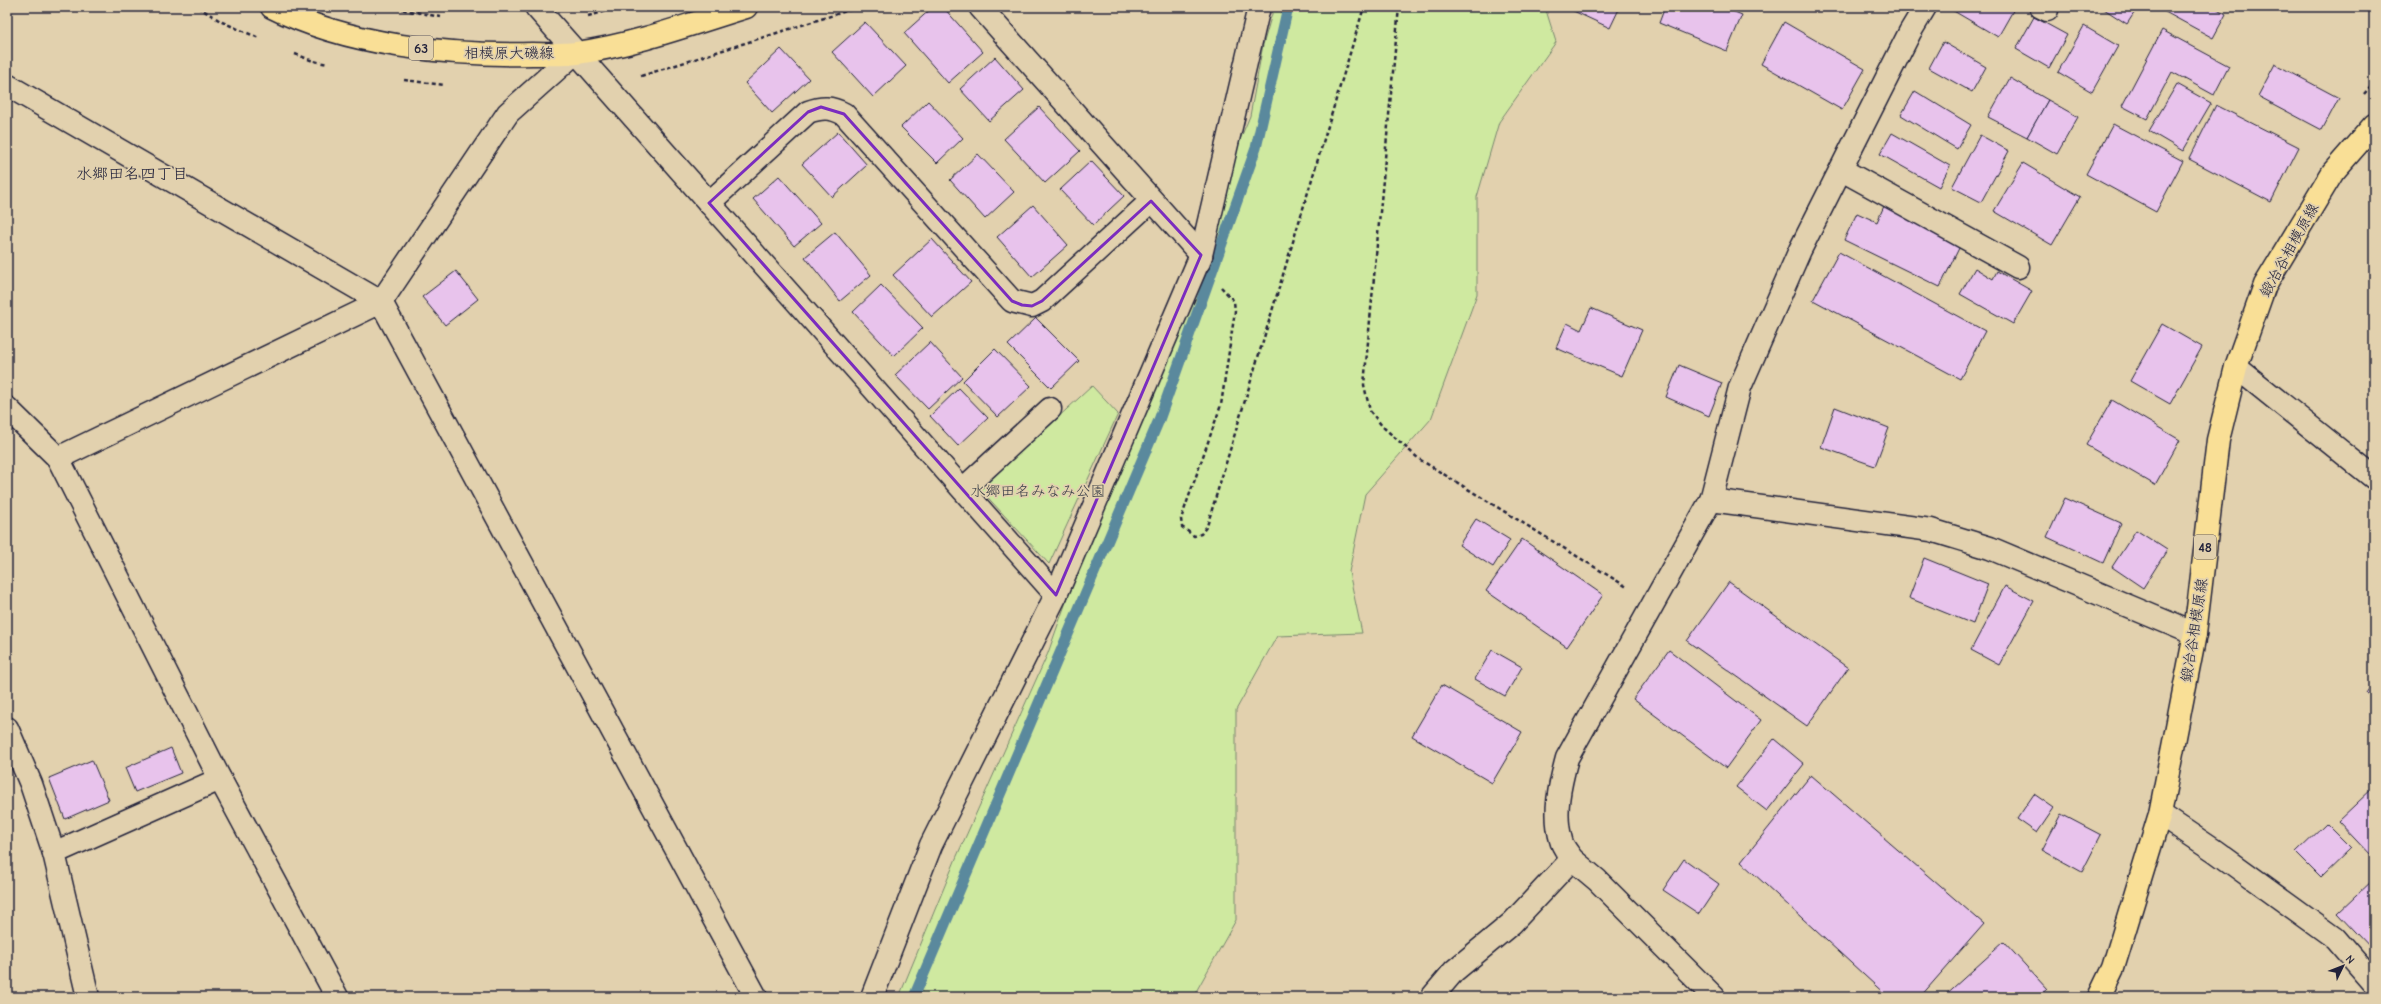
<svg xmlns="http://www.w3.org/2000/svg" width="2381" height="1004" font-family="'Comic Neue','Klee One',sans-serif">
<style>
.green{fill:#cfe9a0;stroke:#78866e}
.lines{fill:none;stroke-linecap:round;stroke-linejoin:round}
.stream{stroke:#5a899d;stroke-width:11}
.building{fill:#e8c3ec;stroke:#22223b}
.lane-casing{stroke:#22223b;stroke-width:25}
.street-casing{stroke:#22223b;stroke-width:25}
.primary-casing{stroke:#22223b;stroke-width:25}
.path{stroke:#22223b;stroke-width:2.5;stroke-dasharray:4 3;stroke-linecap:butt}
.lane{stroke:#e2d1ae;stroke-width:22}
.street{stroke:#e2d1ae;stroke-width:22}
.primary{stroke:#f9df96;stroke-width:22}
.marked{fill:none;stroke:#7b2cbf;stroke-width:3;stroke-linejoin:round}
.labels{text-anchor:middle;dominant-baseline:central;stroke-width:3.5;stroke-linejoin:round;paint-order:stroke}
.shield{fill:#e2d1ae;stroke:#5c565e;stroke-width:1}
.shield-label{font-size:14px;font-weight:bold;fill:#22223b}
.street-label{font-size:15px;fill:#22223b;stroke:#e2d1ae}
.park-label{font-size:15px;fill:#3c404a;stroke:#e2d1ae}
.neighbourhood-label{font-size:16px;fill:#22223b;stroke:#e2d1ae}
</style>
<rect width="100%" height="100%" fill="#e2d1ae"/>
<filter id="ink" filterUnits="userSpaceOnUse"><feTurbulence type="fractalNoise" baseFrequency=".025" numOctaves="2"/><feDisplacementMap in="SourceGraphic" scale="8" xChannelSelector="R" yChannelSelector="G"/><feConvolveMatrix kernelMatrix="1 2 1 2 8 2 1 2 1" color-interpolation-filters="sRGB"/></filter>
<g filter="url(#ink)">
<!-- green -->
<g class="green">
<path d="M 1274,7 L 1545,7 L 1556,42 L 1499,122 L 1477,197 L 1477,294 L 1431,419 L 1365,494 L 1349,572 L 1362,633 L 1277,636 L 1236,710 L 1236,920 L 1193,997 L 899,997 L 957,856 L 1048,653 L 1177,288 L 1250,116 L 1263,45 Z"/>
<path d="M 1092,386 L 1118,414 L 1049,564 L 980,489 Z"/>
</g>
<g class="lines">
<!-- stream -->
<path class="stream" d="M 914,997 L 1159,420 L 1256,148 L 1288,7"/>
</g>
<!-- building -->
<g class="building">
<path d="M 933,7 L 943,7 L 983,52 L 948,83 L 904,33 Z"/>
<path d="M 1565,7 L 1620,7 L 1610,28 Z"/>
<path d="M 1665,7 L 1722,7 L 1742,15 L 1727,51 L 1659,23 Z"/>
<path d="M 1954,7 L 2015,7 L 1998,37 L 1952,10 Z"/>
<path d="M 2101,7 L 2138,7 L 2127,24 Z"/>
<path d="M 2156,7 L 2214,7 L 2226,14 L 2213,38 Z"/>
<path d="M 2034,17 L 2067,35 L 2049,68 L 2016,49 Z"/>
<path d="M 865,22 L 906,66 L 873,97 L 832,52 Z"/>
<path d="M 1784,22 L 1865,69 L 1842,110 L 1761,64 Z"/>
<path d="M 2084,26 L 2118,46 L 2092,92 L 2058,72 Z"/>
<path d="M 2162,30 L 2229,66 L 2214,95 L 2172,72 L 2147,119 L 2122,106 Z"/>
<path d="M 1943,42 L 1986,67 L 1972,92 L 1929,68 Z"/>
<path d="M 781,49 L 809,79 L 772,113 L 745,83 Z"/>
<path d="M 995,57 L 1024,90 L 989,121 L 960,89 Z"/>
<path d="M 2275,64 L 2339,98 L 2322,130 L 2258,96 Z"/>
<path d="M 2010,78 L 2048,100 L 2027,137 L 1988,117 Z"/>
<path d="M 2177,84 L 2211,103 L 2183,151 L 2149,131 Z"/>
<path d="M 1915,91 L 1971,125 L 1957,149 L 1901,115 Z"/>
<path d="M 2048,100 L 2078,117 L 2057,154 L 2027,137 Z"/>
<path d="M 928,101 L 963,138 L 937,163 L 901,127 Z"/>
<path d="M 2216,105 L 2299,147 L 2271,202 L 2189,159 Z"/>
<path d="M 1039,107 L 1080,151 L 1045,183 L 1004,139 Z"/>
<path d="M 2113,124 L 2183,161 L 2156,212 L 2086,174 Z"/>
<path d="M 838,132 L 867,165 L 832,197 L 802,164 Z"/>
<path d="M 1892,133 L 1950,166 L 1939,187 L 1880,154 Z"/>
<path d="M 1980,135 L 2009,151 L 1981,202 L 1952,187 Z"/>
<path d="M 978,154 L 1014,192 L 985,219 L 950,180 Z"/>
<path d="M 1091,161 L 1124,196 L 1093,225 L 1060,190 Z"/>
<path d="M 2023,163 L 2080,197 L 2052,245 L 1994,211 Z"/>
<path d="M 779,176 L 821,223 L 794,246 L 753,199 Z"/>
<path d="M 1033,205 L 1068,245 L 1032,277 L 997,237 Z"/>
<path d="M 1884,206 L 1961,244 L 1940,287 L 1844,240 L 1857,213 L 1877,222 Z"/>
<path d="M 835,232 L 871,275 L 840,301 L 805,257 Z"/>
<path d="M 932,239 L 971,282 L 932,317 L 893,275 Z"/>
<path d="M 1839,252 L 1985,331 L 1960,379 L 1813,300 Z"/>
<path d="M 1975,268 L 1993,279 L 1997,271 L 2032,291 L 2013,324 L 1960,294 Z"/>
<path d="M 456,271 L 478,299 L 445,325 L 422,297 Z"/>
<path d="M 881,285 L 923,328 L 894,356 L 853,312 Z"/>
<path d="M 1591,308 L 1642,330 L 1622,376 L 1556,348 L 1567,323 L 1581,330 Z"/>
<path d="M 1036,318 L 1079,361 L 1051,388 L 1008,345 Z"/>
<path d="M 2162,324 L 2202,347 L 2170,404 L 2130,381 Z"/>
<path d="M 930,342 L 962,377 L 928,409 L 895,375 Z"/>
<path d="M 995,349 L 1031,386 L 998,417 L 963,381 Z"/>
<path d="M 1679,365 L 1722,383 L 1709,416 L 1666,397 Z"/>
<path d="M 959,388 L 988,418 L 958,446 L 930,416 Z"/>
<path d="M 2112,400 L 2180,440 L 2155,485 L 2086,445 Z"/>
<path d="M 1835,407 L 1889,428 L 1875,466 L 1821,447 Z"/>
<path d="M 2065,498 L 2121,523 L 2103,563 L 2047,537 Z"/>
<path d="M 1476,519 L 1510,540 L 1493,567 L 1459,545 Z"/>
<path d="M 2136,530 L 2167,550 L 2143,588 L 2112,567 Z"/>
<path d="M 1522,539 L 1603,595 L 1567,647 L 1486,591 Z"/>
<path d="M 1924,558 L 1988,584 L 1973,624 L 1909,598 Z"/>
<path d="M 1729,582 L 1848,668 L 1807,726 L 1687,641 Z"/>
<path d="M 2005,586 L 2034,601 L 1999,665 L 1971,650 Z"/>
<path d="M 1492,650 L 1522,667 L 1505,696 L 1475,679 Z"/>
<path d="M 1669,650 L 1761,720 L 1726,768 L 1633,699 Z"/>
<path d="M 2374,682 L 2374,700 L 2366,693 Z"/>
<path d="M 1442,685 L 1522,732 L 1492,783 L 1412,736 Z"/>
<path d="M 1774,739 L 1804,764 L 1767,811 L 1736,787 Z"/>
<path d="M 171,748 L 181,773 L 135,792 L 125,768 Z"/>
<path d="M 92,760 L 109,800 L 65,819 L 49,778 Z"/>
<path d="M 1811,775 L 1984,924 L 1920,997 L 1888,997 L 1741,862 Z"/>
<path d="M 2374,787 L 2374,855 L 2372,857 L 2338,821 Z"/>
<path d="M 2034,794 L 2054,808 L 2037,833 L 2017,819 Z"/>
<path d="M 2061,814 L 2101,835 L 2082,872 L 2042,850 Z"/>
<path d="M 2326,823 L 2351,848 L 2321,877 L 2296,852 Z"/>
<path d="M 1684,859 L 1719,884 L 1699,914 L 1663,890 Z"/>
<path d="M 2374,879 L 2374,951 L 2338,913 Z"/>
<path d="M 2004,942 L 2047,989 L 2038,997 L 1943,997 Z"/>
</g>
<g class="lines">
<defs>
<g id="lane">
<path d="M 2041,7 L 2047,10"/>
<path d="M 1842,170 L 2018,267"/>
<path d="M 1201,255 L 1259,7"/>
<path d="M 963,489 L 1050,409"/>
</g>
<g id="street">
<path d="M 536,7 L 1056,595 L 1201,255"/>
<path d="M 980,7 L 1201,255 L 1199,262"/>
<path d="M 7,85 L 381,302 L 756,997"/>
<path d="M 709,203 L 808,112 C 822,107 831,107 844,114 L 1012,301 L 1032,306 L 1042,301 L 1151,201"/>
<path d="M 2236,367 L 2374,478"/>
<path d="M 7,408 L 58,458"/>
<path d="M 1711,500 L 1931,530 L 1990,548 L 2195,634"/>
<path d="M 7,728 L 31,784 L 54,853"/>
<path d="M 2160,814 L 2215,851 L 2335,938 L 2374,983"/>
<path d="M 1572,859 L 1597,880 L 1714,997"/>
<path d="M 88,997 L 54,853 L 220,779"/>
<path d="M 337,997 L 220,779 L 58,458 L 381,302 L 508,113 L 575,53"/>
<path d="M 872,997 L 931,845 L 1056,595"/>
<path d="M 1432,997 L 1454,971 L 1512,923 L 1572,859 C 1568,853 1562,846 1561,840 C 1553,813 1560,784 1567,758 L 1711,500 L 1740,387 L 1800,250 L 1910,32 L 1925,7"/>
</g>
<g id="primary">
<path d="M 272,7 C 347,45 449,56 532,54 C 547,54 562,55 577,53 C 634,45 691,24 746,7"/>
<path d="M 2099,997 L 2113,968 L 2160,814 L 2195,634 L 2218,440 L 2236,367 L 2265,285 L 2333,172 L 2374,125"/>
</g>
</defs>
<!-- lane casing -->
<use href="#lane" class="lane-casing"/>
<!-- street casing -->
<use href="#street" class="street-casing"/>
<!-- primary casing -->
<use href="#primary" class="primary-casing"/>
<!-- path -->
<g class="path">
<path d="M 198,7 L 222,22 L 259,38"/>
<path d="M 389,7 L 441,17"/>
<path d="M 1399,7 L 1364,385 L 1370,411 L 1383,427 L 1419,459 L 1627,587"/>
<path d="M 588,16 L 622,7"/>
<path d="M 295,54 L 313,61 L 328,64"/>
<path d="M 641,76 L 859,7"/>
<path d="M 404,80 L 444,85"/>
<path d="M 2364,94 L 2374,82"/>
<path d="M 1221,287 L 1234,301 L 1235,311 L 1221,405 L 1181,519 L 1182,527 L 1194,536 L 1201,534 L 1207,526 L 1364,7"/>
</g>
<!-- lane -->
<use href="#lane" class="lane"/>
<!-- street -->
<use href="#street" class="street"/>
<!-- primary -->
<use href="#primary" class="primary"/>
</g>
</g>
<!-- marked area -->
<path class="marked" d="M 821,107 L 844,114 L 1012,301 L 1022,305 L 1032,306 L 1042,301 L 1151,201 L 1201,255 L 1056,595 L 709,203 L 808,112 Z"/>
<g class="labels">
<!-- shield labels -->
<g class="shield">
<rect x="409" y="36" width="24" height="24" rx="3"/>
<rect x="2194" y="535" width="22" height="24" rx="3"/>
</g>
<g class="shield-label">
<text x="421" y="48">63</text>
<text x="2205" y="547">48</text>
</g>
<!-- street labels -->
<g class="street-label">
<text x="509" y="53">相模原大磯線</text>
<text transform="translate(2289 250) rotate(-61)">鍛冶谷相模原線</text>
<text transform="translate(2194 630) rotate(-81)">鍛冶谷相模原線</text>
</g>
<!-- park labels -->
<g class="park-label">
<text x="1038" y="491">水郷田名みなみ公園</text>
</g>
<!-- neighbourhood labels -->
<g class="neighbourhood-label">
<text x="132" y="174">水郷田名四丁目</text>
</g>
</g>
<!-- margin -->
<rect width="2381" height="1004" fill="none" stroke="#e2d1ae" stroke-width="24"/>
<rect x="12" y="12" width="2357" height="980" fill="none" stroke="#22223b" stroke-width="1.5" filter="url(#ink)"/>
<!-- north arrow -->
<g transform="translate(2343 966) rotate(47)" stroke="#e2d1ae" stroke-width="3" paint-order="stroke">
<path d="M0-3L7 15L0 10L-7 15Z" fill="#22223b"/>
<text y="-6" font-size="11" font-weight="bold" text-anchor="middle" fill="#22223b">N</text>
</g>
</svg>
